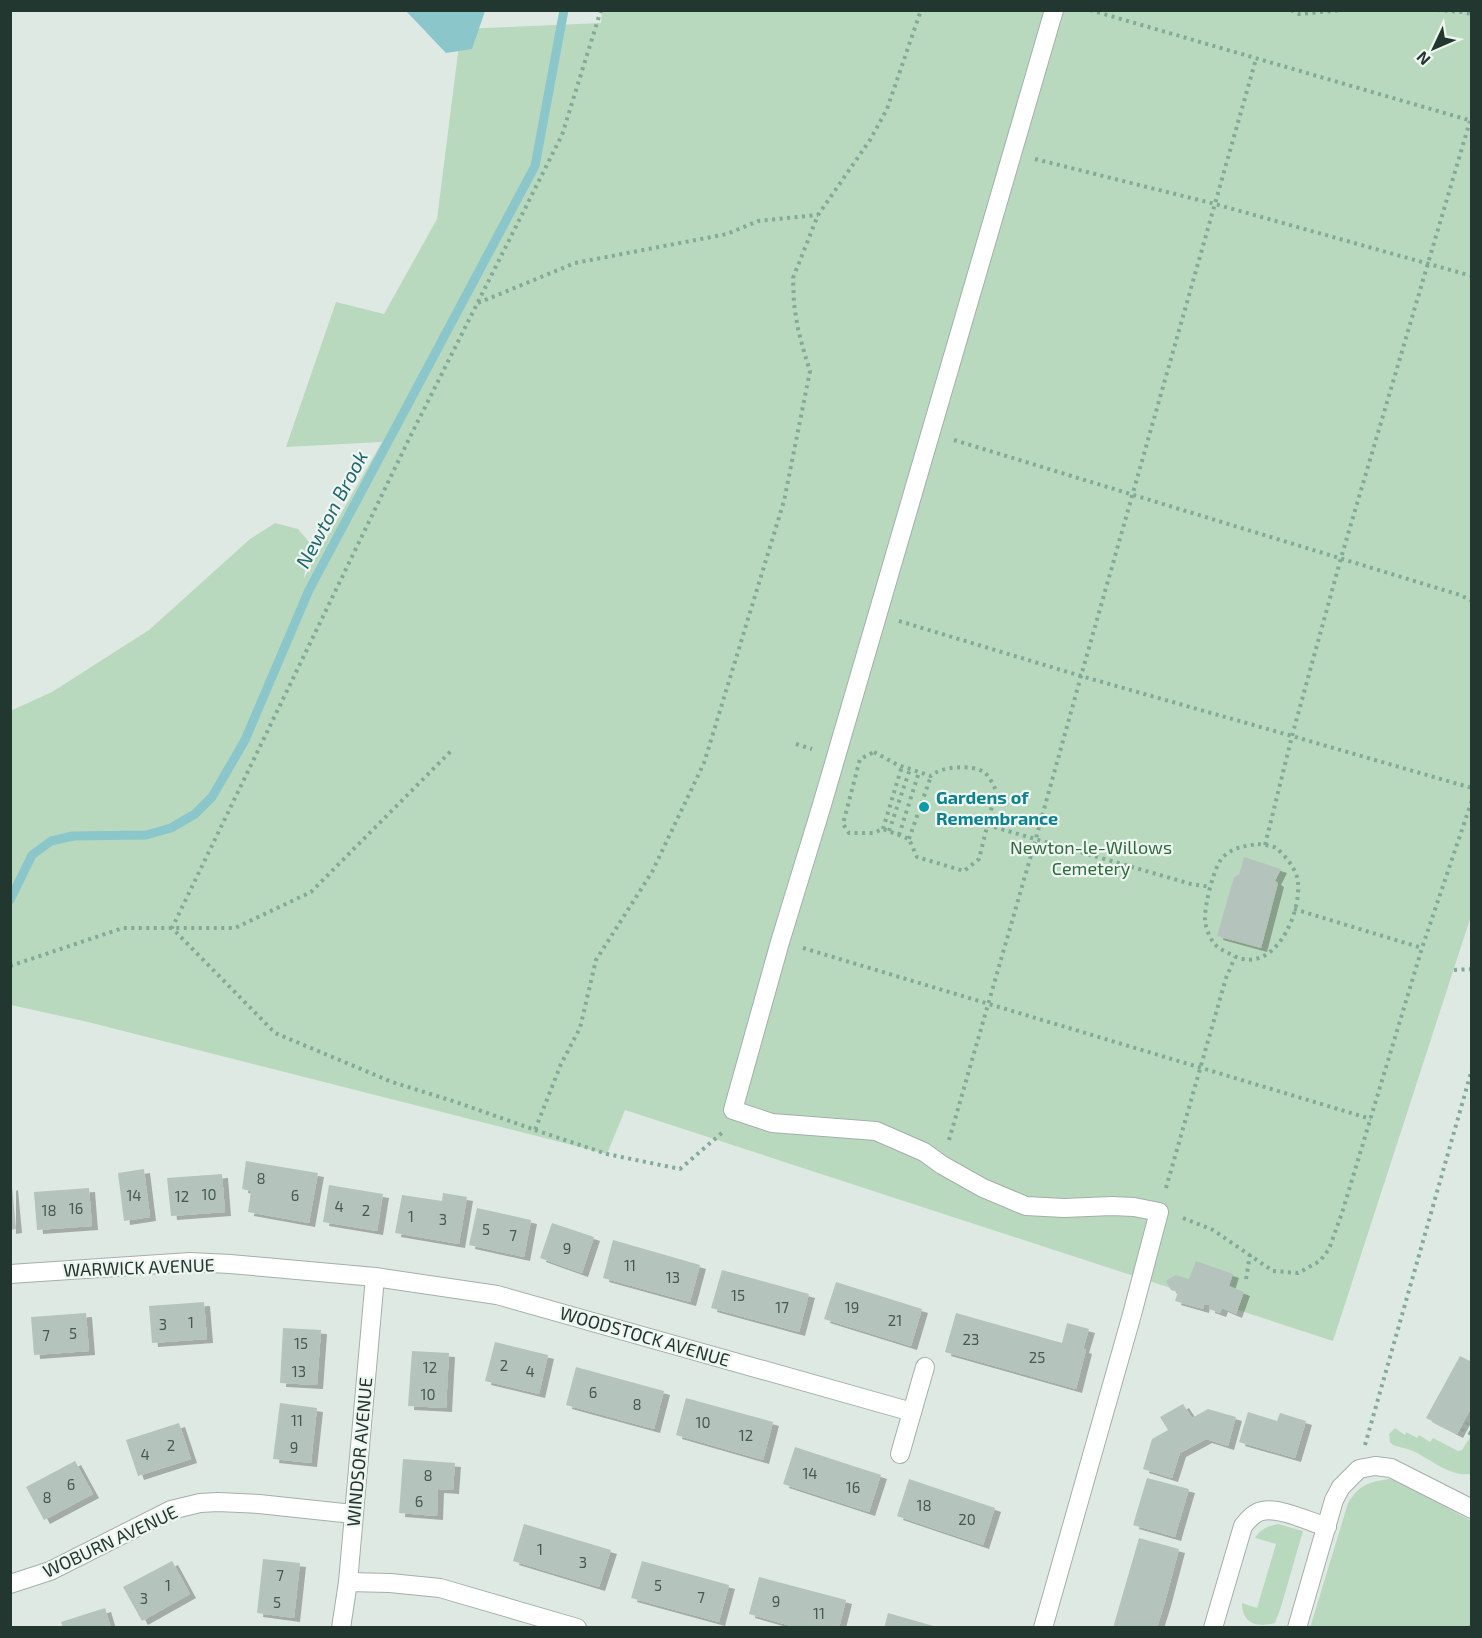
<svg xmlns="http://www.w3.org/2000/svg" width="1482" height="1638" font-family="'Exo 2',sans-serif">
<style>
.green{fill:#b9d9be}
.water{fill:#8ac6ca}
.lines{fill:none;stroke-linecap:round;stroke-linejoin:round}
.stream{stroke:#8ac6ca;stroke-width:9}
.building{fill:#b4c3bc;filter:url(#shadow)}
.minor-casing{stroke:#a2b0a9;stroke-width:20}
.path{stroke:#81aa99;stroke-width:4;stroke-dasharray:3 4.5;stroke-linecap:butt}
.minor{stroke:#fff;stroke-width:18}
.culture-dot{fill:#0f9aa8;stroke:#eff6f1;stroke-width:2}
.labels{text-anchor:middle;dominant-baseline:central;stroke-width:4.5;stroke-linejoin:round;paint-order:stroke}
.number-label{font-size:15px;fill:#465a52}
.culture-label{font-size:18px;font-weight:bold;fill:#0d838f;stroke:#eff6f1;text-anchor:start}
.park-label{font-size:18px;fill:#2f6b40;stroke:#eff6f1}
.street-label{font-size:18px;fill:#21372f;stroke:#eff6f1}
.water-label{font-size:20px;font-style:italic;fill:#21686e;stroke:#eff6f1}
</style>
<defs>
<filter id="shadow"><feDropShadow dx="6" dy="4" stdDeviation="0" flood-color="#0004"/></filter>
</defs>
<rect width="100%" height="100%" fill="#dfe9e3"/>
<!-- green -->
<g class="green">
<path d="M 602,10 L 1471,11 L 1471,916 L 1333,1341 L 625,1110 L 607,1154 L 88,1022 L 11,1005 L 10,711 L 52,692 L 149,630 L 250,539 L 275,523 L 298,529 L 309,542 L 304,578 L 382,442 L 286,447 L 336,302 L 384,314 L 437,219 L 461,29 L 601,23 Z"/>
<path d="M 1395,1428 L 1405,1435 L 1406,1432 L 1417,1438 L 1419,1435 L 1430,1442 L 1433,1438 L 1458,1451 L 1462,1450 L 1470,1437 L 1471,1438 L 1471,1474 C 1451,1477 1433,1461 1415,1452 C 1408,1448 1400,1448 1393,1445 L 1390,1442 L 1389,1434 Z"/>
<path d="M 1389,1479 L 1401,1482 L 1471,1521 L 1471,1627 L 1310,1628 L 1348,1503 C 1359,1485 1368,1482 1389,1479 Z"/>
<path d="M 1278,1524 L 1303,1531 L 1281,1607 L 1275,1623 C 1258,1628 1242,1624 1242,1603 L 1257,1608 L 1276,1544 L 1255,1538 C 1260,1529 1268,1526 1278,1524 Z"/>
</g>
<!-- water -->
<path class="water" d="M 406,11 L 485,11 L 472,49 L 446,53 Z"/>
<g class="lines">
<!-- stream -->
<path class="stream" d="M 10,900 L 32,855 L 51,841 L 73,836 L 146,835 L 171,828 L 195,814 L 212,797 L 245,740 L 309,590 L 535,166 L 564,10"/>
</g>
<!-- building -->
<g class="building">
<path d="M 1244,857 L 1281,869 L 1275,881 L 1278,883 L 1261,948 L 1217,936 L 1234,877 L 1239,875 Z"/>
<path d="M 246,1161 L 318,1173 L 309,1223 L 248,1212 L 251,1191 L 242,1189 Z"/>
<path d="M 144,1169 L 150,1217 L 124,1221 L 118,1173 Z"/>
<path d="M 222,1174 L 225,1212 L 171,1216 L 167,1178 Z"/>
<path d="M 329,1185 L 383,1194 L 377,1231 L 323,1222 Z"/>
<path d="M 12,1186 L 16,1229 L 10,1230 L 10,1187 Z"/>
<path d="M 89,1188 L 92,1226 L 37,1230 L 34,1192 Z"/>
<path d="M 443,1193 L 467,1197 L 459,1244 L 395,1233 L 402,1195 L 442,1201 Z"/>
<path d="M 477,1208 L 531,1220 L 524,1257 L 469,1245 Z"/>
<path d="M 552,1223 L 594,1237 L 582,1273 L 540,1258 Z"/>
<path d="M 613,1240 L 700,1265 L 690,1302 L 603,1278 Z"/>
<path d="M 1196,1261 L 1233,1274 L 1229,1286 L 1244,1292 L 1236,1314 L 1222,1308 L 1220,1313 L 1209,1309 L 1209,1305 L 1204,1304 L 1203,1309 L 1175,1301 L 1178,1292 L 1171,1290 L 1166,1281 L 1176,1275 L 1189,1279 Z"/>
<path d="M 722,1270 L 809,1294 L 799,1332 L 711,1308 Z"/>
<path d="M 836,1282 L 922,1309 L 911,1346 L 824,1319 Z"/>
<path d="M 204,1302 L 207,1339 L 152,1343 L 149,1306 Z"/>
<path d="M 86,1313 L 89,1351 L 34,1355 L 31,1317 Z"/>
<path d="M 956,1313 L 1062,1343 L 1067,1323 L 1089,1329 L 1083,1349 L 1086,1350 L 1076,1389 L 945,1352 Z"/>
<path d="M 283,1328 L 321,1330 L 317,1385 L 280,1383 Z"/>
<path d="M 495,1342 L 548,1355 L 539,1394 L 485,1381 Z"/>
<path d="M 412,1351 L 449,1353 L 446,1408 L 408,1406 Z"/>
<path d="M 1460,1356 L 1472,1362 L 1472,1406 L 1457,1434 L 1426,1418 Z"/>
<path d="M 576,1367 L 664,1391 L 654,1429 L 566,1405 Z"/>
<path d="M 686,1398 L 773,1422 L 763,1460 L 676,1435 Z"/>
<path d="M 280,1403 L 317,1408 L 311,1463 L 273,1459 Z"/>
<path d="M 1183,1404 L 1192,1418 L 1208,1409 L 1236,1417 L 1228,1446 L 1206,1439 L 1180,1453 L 1172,1478 L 1143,1469 L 1152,1439 L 1168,1430 L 1160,1417 Z"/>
<path d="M 1248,1412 L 1277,1421 L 1280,1413 L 1306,1421 L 1295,1458 L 1239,1442 Z"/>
<path d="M 179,1423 L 191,1459 L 138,1476 L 126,1440 Z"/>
<path d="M 795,1447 L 881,1475 L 869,1512 L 783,1484 Z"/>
<path d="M 403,1459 L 455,1463 L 453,1490 L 438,1489 L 437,1516 L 399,1513 Z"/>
<path d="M 75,1461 L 93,1494 L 44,1520 L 26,1487 Z"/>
<path d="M 1147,1478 L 1189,1489 L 1175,1537 L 1133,1525 Z"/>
<path d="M 909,1479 L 995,1508 L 983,1545 L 897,1516 Z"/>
<path d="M 524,1524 L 611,1550 L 599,1587 L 513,1561 Z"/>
<path d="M 1139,1538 L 1179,1549 L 1165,1602 L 1157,1628 L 1113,1628 Z"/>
<path d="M 263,1559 L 300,1563 L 294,1618 L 257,1613 Z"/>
<path d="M 172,1561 L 190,1594 L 142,1621 L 123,1587 Z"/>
<path d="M 642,1561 L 729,1585 L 719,1622 L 631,1598 Z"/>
<path d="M 759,1577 L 846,1600 L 839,1628 L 798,1628 L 749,1614 Z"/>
<path d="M 105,1608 L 111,1628 L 63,1628 L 61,1622 Z"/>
<path d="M 888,1613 L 937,1627 L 937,1628 L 884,1628 Z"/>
</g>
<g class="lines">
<defs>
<g id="minor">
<path d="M 10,1274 L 190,1262 L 230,1264 L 375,1277 L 497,1295 L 912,1412"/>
<path d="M 900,1454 L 925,1367"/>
<path d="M 348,1582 L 390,1583 L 440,1588 L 577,1628"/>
<path d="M 10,1584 L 50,1571 L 171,1510 L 200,1503 L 218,1502 L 259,1504 L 353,1514"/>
<path d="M 341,1628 L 348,1582 L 375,1277"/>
<path d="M 1043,1628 L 1131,1318 L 1159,1212 L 1134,1207 L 1112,1206 L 1064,1208 L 1026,1206 L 983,1188 L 942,1165 L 924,1152 L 876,1131 L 772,1123 L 733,1110 L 780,942 L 821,808 L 1054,10"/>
<path d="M 1213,1628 L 1243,1526 C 1248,1520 1253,1513 1262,1511 C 1280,1507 1310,1522 1327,1527"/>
<path d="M 1297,1628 L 1334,1500 L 1341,1487 L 1359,1469 L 1375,1466 L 1391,1468 L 1472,1509"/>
</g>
</defs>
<!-- minor casing -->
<use href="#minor" class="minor-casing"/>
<!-- path -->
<g class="path">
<path d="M 601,10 L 562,135 L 408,441 L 172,928 L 275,1033 L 392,1082 L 456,1102 L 535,1130 L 561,1064 L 580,1028 L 596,960 L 652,872 L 704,763 L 784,501 L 810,371 L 804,352 L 798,329 L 794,304 L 793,278 L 818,215 L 870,140 L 887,109 L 921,10"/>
<path d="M 1090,10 L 1472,121"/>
<path d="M 1291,10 L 1299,14 L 1343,10"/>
<path d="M 1437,10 L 1462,12 L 1472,14"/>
<path d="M 1035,159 L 1215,204 L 1472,276"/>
<path d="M 478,303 L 575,263 L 727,234 L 758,221 L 818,215"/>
<path d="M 954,440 L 1460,595 L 1472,601"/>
<path d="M 899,621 L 1081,676 L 1292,736 L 1472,788"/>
<path d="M 796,744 L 812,749"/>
<path d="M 874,752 L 898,765 L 931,776 C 940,766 975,764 985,773 C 990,777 993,785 996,790 L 979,859 L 964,871 L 917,857 L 909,839 L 883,829 L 873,833 L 849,833 L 843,824 L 860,759 Z"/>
<path d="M 987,825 L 1191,884 L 1211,887"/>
<path d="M 883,829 L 902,766"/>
<path d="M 889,831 L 910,769"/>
<path d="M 899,835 L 919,772"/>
<path d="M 909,839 L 931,776"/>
<path d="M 1258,844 C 1264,845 1271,845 1276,848 C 1285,855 1297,870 1298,882 C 1301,916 1273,977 1232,955 C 1225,951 1217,948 1213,942 C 1209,936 1206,928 1205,921 C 1204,907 1214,864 1224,856 C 1234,847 1245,846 1258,844 Z"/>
<path d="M 1265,845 L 1292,736 L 1341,558 L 1470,121"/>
<path d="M 1294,909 L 1422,948"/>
<path d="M 803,948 L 1371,1119"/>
<path d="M 10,966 L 123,928 L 235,928 L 311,892 L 452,750"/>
<path d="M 1454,970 L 1472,969"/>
<path d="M 535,1130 L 607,1154 L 680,1169 L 723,1132"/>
<path d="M 949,1140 L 1036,838 L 1081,676 L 1256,59"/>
<path d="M 1166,1188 L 1226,978 L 1235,957"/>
<path d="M 1183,1218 L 1213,1230 L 1273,1271 L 1298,1273 L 1320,1261 L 1329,1249 L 1342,1213 L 1422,948 L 1472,800"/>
<path d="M 1246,1279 L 1250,1255"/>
<path d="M 1472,1416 L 1463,1430 L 1472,1434"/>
<path d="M 1365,1445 L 1472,1069"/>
<path d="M 1467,1628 L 1472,1627"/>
</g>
<!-- minor -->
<use href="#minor" class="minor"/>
</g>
<!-- markers -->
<circle class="culture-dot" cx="924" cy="807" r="6"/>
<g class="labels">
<!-- number labels -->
<g class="number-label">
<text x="261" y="1178">8</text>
<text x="209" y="1194">10</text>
<text x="134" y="1195">14</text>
<text x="295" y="1195">6</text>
<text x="182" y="1196">12</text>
<text x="339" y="1206">4</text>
<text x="76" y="1208">16</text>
<text x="49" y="1210">18</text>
<text x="366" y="1210">2</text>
<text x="411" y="1216">1</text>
<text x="443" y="1219">3</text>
<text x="486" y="1229">5</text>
<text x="513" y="1235">7</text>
<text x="567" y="1248">9</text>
<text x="630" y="1265">11</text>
<text x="673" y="1277">13</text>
<text x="738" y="1295">15</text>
<text x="782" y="1307">17</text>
<text x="852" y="1307">19</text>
<text x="895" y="1320">21</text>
<text x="191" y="1322">1</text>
<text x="163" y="1324">3</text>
<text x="73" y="1333">5</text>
<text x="46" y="1335">7</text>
<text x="971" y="1339">23</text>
<text x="301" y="1343">15</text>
<text x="1037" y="1357">25</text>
<text x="504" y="1365">2</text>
<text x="430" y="1367">12</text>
<text x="299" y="1371">13</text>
<text x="530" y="1371">4</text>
<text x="593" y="1392">6</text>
<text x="428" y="1394">10</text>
<text x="637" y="1404">8</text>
<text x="297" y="1420">11</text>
<text x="703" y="1422">10</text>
<text x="746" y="1435">12</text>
<text x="171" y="1445">2</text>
<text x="294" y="1447">9</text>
<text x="145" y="1454">4</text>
<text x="810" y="1473">14</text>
<text x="428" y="1475">8</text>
<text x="71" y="1484">6</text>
<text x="853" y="1487">16</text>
<text x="47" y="1497">8</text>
<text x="419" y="1501">6</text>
<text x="924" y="1505">18</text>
<text x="967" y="1519">20</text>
<text x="540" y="1549">1</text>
<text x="583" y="1562">3</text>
<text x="280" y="1575">7</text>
<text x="168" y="1585">1</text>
<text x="658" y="1585">5</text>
<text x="701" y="1597">7</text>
<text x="144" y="1598">3</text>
<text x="776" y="1601">9</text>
<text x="277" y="1602">5</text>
<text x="819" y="1613">11</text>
</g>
<!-- culture labels -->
<g class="culture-label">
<text x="936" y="797">Gardens of<tspan x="936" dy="21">Remembrance</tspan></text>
</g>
<!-- park labels -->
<g class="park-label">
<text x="1091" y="847">Newton-le-Willows<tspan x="1091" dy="21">Cemetery</tspan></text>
</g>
<!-- street labels -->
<g class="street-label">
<text transform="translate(139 1267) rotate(-2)">WARWICK AVENUE</text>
<text transform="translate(645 1336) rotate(16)">WOODSTOCK AVENUE</text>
<text transform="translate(359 1452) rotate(-85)">WINDSOR AVENUE</text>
<text transform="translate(110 1541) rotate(-25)">WOBURN AVENUE</text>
</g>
<!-- water labels -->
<g class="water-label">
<text transform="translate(331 509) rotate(-62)">Newton Brook</text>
</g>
</g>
<!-- border -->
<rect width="1482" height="1638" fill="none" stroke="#21372f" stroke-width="24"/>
<!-- north arrow -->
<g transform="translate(1434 48) rotate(226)" stroke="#eff6f1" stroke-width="4.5" paint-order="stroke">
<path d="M0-4.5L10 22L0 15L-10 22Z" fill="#21372f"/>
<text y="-9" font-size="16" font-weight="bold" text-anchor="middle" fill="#21372f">N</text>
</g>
</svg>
